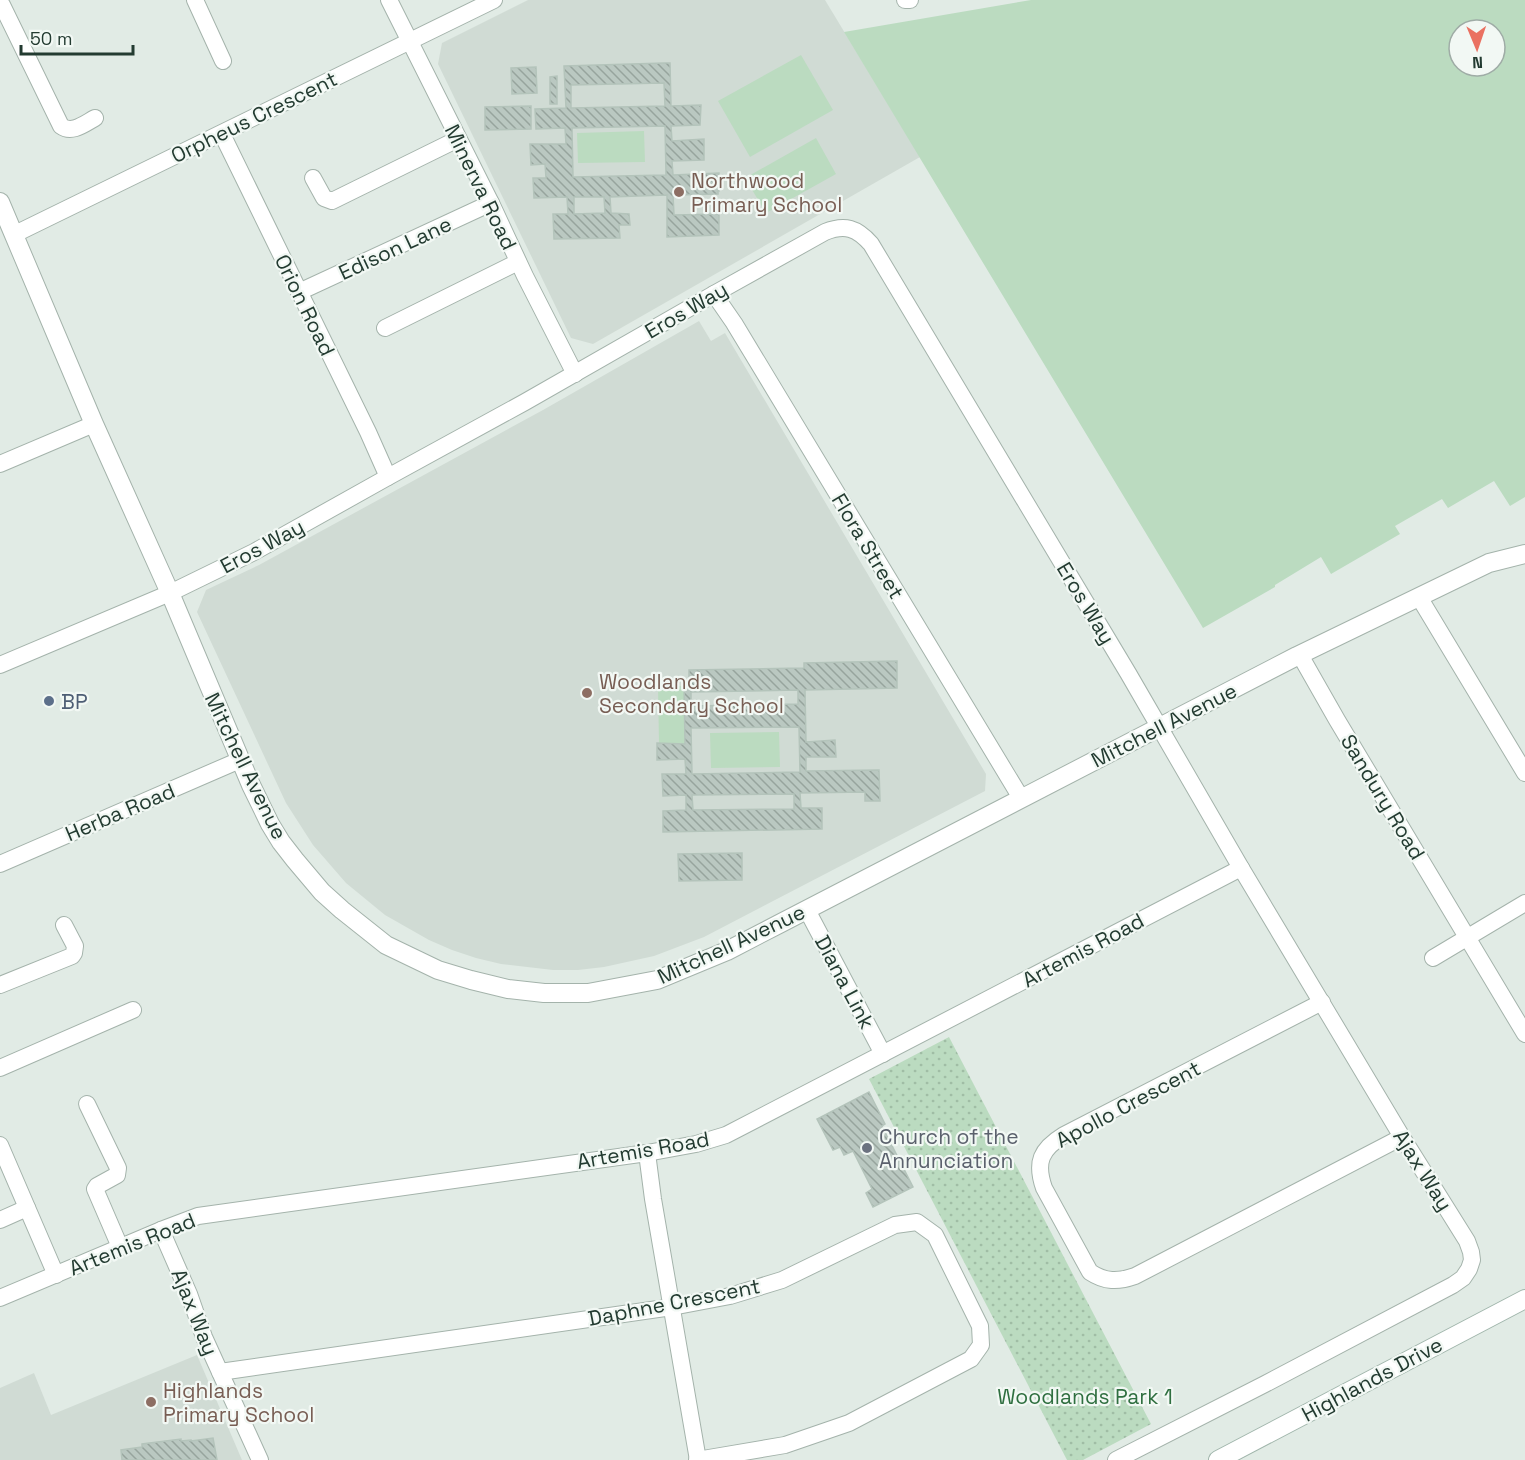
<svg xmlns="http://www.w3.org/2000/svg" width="1525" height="1460" font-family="'Space Grotesk',sans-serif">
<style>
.built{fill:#d0dbd4}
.green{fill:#bbdbc0;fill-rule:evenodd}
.park{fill:url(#park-dots)}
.building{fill:url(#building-back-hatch);stroke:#b4c4bb;stroke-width:1.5;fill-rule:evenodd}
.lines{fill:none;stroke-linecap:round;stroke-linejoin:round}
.minor-casing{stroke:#a4b3ab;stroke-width:18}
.tertiary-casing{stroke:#a4b3ab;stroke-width:20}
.secondary-casing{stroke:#a1b6ac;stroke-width:20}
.minor{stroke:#fff;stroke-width:16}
.tertiary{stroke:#fff;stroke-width:18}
.secondary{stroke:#fff;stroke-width:18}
.education-dot{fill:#8d6e63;stroke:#f2f8f4;stroke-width:2}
.service-dot{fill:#5c6f8a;stroke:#f2f8f4;stroke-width:2}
.worship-dot{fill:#6b7280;stroke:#f2f8f4;stroke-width:2}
.labels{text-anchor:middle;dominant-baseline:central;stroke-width:4.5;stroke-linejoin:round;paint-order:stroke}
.street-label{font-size:21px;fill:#233b31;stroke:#f2f8f4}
.education-label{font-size:21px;fill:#785e54;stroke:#f2f8f4;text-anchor:start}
.service-label{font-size:21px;fill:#4e5e75;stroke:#f2f8f4;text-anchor:start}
.worship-label{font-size:21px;fill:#5b616d;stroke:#f2f8f4;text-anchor:start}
.park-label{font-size:21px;fill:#2f6f40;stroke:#f2f8f4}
</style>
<defs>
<pattern id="park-dots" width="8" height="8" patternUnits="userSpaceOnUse" patternTransform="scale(1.5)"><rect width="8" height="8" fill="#bbdbc0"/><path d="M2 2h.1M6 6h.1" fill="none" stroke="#a0bda5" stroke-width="1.8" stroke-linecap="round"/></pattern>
<pattern id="building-back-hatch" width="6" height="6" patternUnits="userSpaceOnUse" patternTransform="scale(1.5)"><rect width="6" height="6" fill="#bac8c1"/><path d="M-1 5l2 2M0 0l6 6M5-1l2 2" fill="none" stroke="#97a49d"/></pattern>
</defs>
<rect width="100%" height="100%" fill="#e1ebe5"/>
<!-- built -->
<g class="built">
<path d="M 528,0 L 825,0 L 920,157 L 593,344 L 571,338 L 438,64 L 442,43 Z"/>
<path d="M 699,321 L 711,341 L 725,333 L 986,774 L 985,791 L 704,937 L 654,956 L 604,967 L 578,970 L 553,970 L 501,964 L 476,958 L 452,950 L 429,940 L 385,915 L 346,883 L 313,845 L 286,803 L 197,612 L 206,590 L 259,565 L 543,410 Z"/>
<path d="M 197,1355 L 242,1460 L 0,1460 L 0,1388 L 34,1373 L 51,1415 Z"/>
</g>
<!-- green -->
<g class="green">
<path d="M 1031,0 L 1525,0 L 1525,497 L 1510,506 L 1494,481 L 1448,508 L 1442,499 L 1395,526 L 1400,534 L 1331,574 L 1321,557 L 1275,585 L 1275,587 L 1203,628 L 844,32 ZM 1459,30 L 1495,30 L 1495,66 L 1459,66 Z"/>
<path d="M 801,55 L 833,110 L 750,157 L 718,101 Z"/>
<path d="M 644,131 L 645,162 L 578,163 L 577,133 Z"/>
<path d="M 816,138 L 836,174 L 766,213 L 745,178 Z"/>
<path d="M 684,686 L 685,744 L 659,743 L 658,687 Z"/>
<path d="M 779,732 L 780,767 L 711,768 L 710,733 Z"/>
</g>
<!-- park -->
<path class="park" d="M 949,1037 L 1151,1424 L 1083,1460 L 1067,1460 L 869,1079 Z"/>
<!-- building -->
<g class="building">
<path d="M 665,63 L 670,63 L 671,106 L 701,105 L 700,125 L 671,126 L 672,141 L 704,139 L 704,160 L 672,161 L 673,175 L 719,173 L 719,191 L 718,191 L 718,194 L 673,195 L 674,215 L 719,214 L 719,235 L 667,237 L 667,195 L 610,197 L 611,213 L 629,214 L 630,225 L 619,225 L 620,238 L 554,239 L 553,214 L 568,214 L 567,197 L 534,198 L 533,178 L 546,178 L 545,164 L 531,165 L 530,144 L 566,144 L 565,128 L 536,129 L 535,109 L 566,108 L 564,66 ZM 664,83 L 665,106 L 571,108 L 571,85 ZM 665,126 L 666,175 L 573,177 L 572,128 ZM 574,197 L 604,197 L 605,213 L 574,214 Z"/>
<path d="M 536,67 L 537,93 L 512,94 L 511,68 Z"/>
<path d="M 557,76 L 557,104 L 550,104 L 550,77 Z"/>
<path d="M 531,106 L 531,129 L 485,130 L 485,107 Z"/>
<path d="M 897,661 L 897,688 L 805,690 L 806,742 L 835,740 L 836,757 L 806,757 L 806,771 L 879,770 L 880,801 L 865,801 L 865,792 L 800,793 L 801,808 L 822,808 L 822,829 L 663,832 L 663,811 L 686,810 L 686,795 L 663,796 L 662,774 L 686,774 L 685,759 L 657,760 L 657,743 L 685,744 L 684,685 L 689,685 L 689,670 L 804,668 L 804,663 ZM 798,690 L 798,704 L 691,706 L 691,692 ZM 799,727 L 800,772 L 692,774 L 691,728 ZM 794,794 L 794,809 L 693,810 L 692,795 Z"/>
<path d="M 742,853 L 742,880 L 679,881 L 678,854 Z"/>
<path d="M 869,1092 L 885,1124 L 882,1126 L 913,1187 L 873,1207 L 866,1193 L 872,1189 L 853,1151 L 844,1155 L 840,1147 L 833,1150 L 817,1119 Z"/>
<path d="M 213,1438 L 217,1460 L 122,1460 L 121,1450 L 142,1447 L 142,1444 L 181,1439 L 181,1441 L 191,1440 L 191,1441 Z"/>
</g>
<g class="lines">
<defs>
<g id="minor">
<path d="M 195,0 L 223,61"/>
<path d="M 389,0 L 491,203 L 525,276 L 575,374"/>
<path d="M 905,0 L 910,0"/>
<path d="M 2,5 L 61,126 C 72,134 84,124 95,118"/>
<path d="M 222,134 L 368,432 L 388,477"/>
<path d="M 313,178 L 324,198 L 332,201 L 458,139"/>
<path d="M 15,234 L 494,0"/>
<path d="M 299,292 L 491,203"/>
<path d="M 714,294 L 734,323 L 1021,798"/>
<path d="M 385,328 L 518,262"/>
<path d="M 0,464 L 94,424"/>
<path d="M 1419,597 L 1525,773"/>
<path d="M 1300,655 L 1337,720 L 1525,1034"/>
<path d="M 0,665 L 170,593 L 254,552 L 388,477 L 525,402 L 714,294 L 825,232 C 845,224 857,228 871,244 L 1128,673 L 1241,868 L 1402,1137 L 1467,1241 L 1471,1252 L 1472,1260 L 1469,1269 L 1463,1278 L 1453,1285 L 1265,1384 L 1116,1460"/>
<path d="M 0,864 L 240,760"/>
<path d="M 807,910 L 883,1054"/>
<path d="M 1433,958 L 1525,903"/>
<path d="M 0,985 L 72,956 L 74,953 L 75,946 L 64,925"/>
<path d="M 1322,1002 L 1064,1135 C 1041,1149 1035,1162 1044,1188 L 1090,1272 C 1105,1282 1118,1282 1135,1276 L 1402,1137"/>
<path d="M 0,1068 L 133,1010"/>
<path d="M 87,1104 L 118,1168 L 117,1175 L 97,1186 L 95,1189 L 120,1247"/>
<path d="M 0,1145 L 56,1275"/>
<path d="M 647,1153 L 653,1199 L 698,1460"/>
<path d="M 0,1220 L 27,1208"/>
<path d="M 161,1230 L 189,1294 L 204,1337 L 260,1460"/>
<path d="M 0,1298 L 161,1230 L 198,1216 L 647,1153 L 696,1144 L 726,1135 L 1241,868"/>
<path d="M 220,1372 L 672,1307 L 730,1296 L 782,1280 L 895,1225 L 917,1222 L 935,1235 L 980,1326 L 981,1345 L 971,1359 L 849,1423 L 785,1445 L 697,1460"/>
</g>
<path id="tertiary" d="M 0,202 L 94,424 L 170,593 L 251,785 L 270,824 L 281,842 L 295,860 L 322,892 L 342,910 L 386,945 L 438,970 L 471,980 L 508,989 L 544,993 L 588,993 L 657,980 L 727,951 L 781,923 L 1297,656 L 1489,563 L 1525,554"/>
<path id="secondary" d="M 1218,1460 L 1525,1299"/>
</defs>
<!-- minor casing -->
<use href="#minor" class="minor-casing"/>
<!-- tertiary casing -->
<use href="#tertiary" class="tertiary-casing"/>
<!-- secondary casing -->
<use href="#secondary" class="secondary-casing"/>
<!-- minor -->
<use href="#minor" class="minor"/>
<!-- tertiary -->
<use href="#tertiary" class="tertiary"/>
<!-- secondary -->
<use href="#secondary" class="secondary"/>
</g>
<!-- markers -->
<g class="education-dot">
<circle cx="679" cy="192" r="6"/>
<circle cx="587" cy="693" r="6"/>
<circle cx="151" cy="1402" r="6"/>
</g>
<circle class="service-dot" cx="49" cy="701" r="6"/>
<circle class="worship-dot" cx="867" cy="1148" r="6"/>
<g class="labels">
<!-- street labels -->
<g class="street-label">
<text transform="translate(254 117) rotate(-26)">Orpheus Crescent</text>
<text transform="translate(481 187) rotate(64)">Minerva Road</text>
<text transform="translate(395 248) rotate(-25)">Edison Lane</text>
<text transform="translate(305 305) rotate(64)">Orion Road</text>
<text transform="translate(686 310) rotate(-30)">Eros Way</text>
<text transform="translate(262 546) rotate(-28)">Eros Way</text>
<text transform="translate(868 546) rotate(59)">Flora Street</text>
<text transform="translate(1086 603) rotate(59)">Eros Way</text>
<text transform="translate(1164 725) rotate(-27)">Mitchell Avenue</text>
<text transform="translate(246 766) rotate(64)">Mitchell Avenue</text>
<text transform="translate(1383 797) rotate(59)">Sandury Road</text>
<text transform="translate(120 812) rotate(-23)">Herba Road</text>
<text transform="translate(731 944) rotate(-25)">Mitchell Avenue</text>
<text transform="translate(1083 950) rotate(-28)">Artemis Road</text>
<text transform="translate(845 982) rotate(62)">Diana Link</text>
<text transform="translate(1128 1104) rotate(-28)">Apollo Crescent</text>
<text transform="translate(643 1150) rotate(-10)">Artemis Road</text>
<text transform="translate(1423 1170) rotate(58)">Ajax Way</text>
<text transform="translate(132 1244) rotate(-22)">Artemis Road</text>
<text transform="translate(674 1302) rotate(-11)">Daphne Crescent</text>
<text transform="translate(195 1312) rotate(68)">Ajax Way</text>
<text transform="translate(1372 1379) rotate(-28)">Highlands Drive</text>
</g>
<!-- education labels -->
<g class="education-label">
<text x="691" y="180">Northwood<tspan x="691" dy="24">Primary School</tspan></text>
<text x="599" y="681">Woodlands<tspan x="599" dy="24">Secondary School</tspan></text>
<text x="163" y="1390">Highlands<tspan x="163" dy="24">Primary School</tspan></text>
</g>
<!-- service labels -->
<g class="service-label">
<text x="61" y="701">BP</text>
</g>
<!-- worship labels -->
<g class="worship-label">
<text x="879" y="1136">Church of the<tspan x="879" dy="24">Annunciation</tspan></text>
</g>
<!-- park labels -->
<g class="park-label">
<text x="1085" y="1396">Woodlands Park 1</text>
</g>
</g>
<!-- north arrow -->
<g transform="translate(1477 48) rotate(178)"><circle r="28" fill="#f2f8f4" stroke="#9faca6" stroke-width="1.5"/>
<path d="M0-4.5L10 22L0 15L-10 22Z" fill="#ea7161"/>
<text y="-9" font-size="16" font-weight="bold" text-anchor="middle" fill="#233b31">N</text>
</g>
<!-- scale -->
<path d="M21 45v9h112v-9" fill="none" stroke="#233b31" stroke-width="3"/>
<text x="30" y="45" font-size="18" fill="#233b31" stroke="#f2f8f4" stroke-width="4.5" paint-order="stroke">50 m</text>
</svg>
